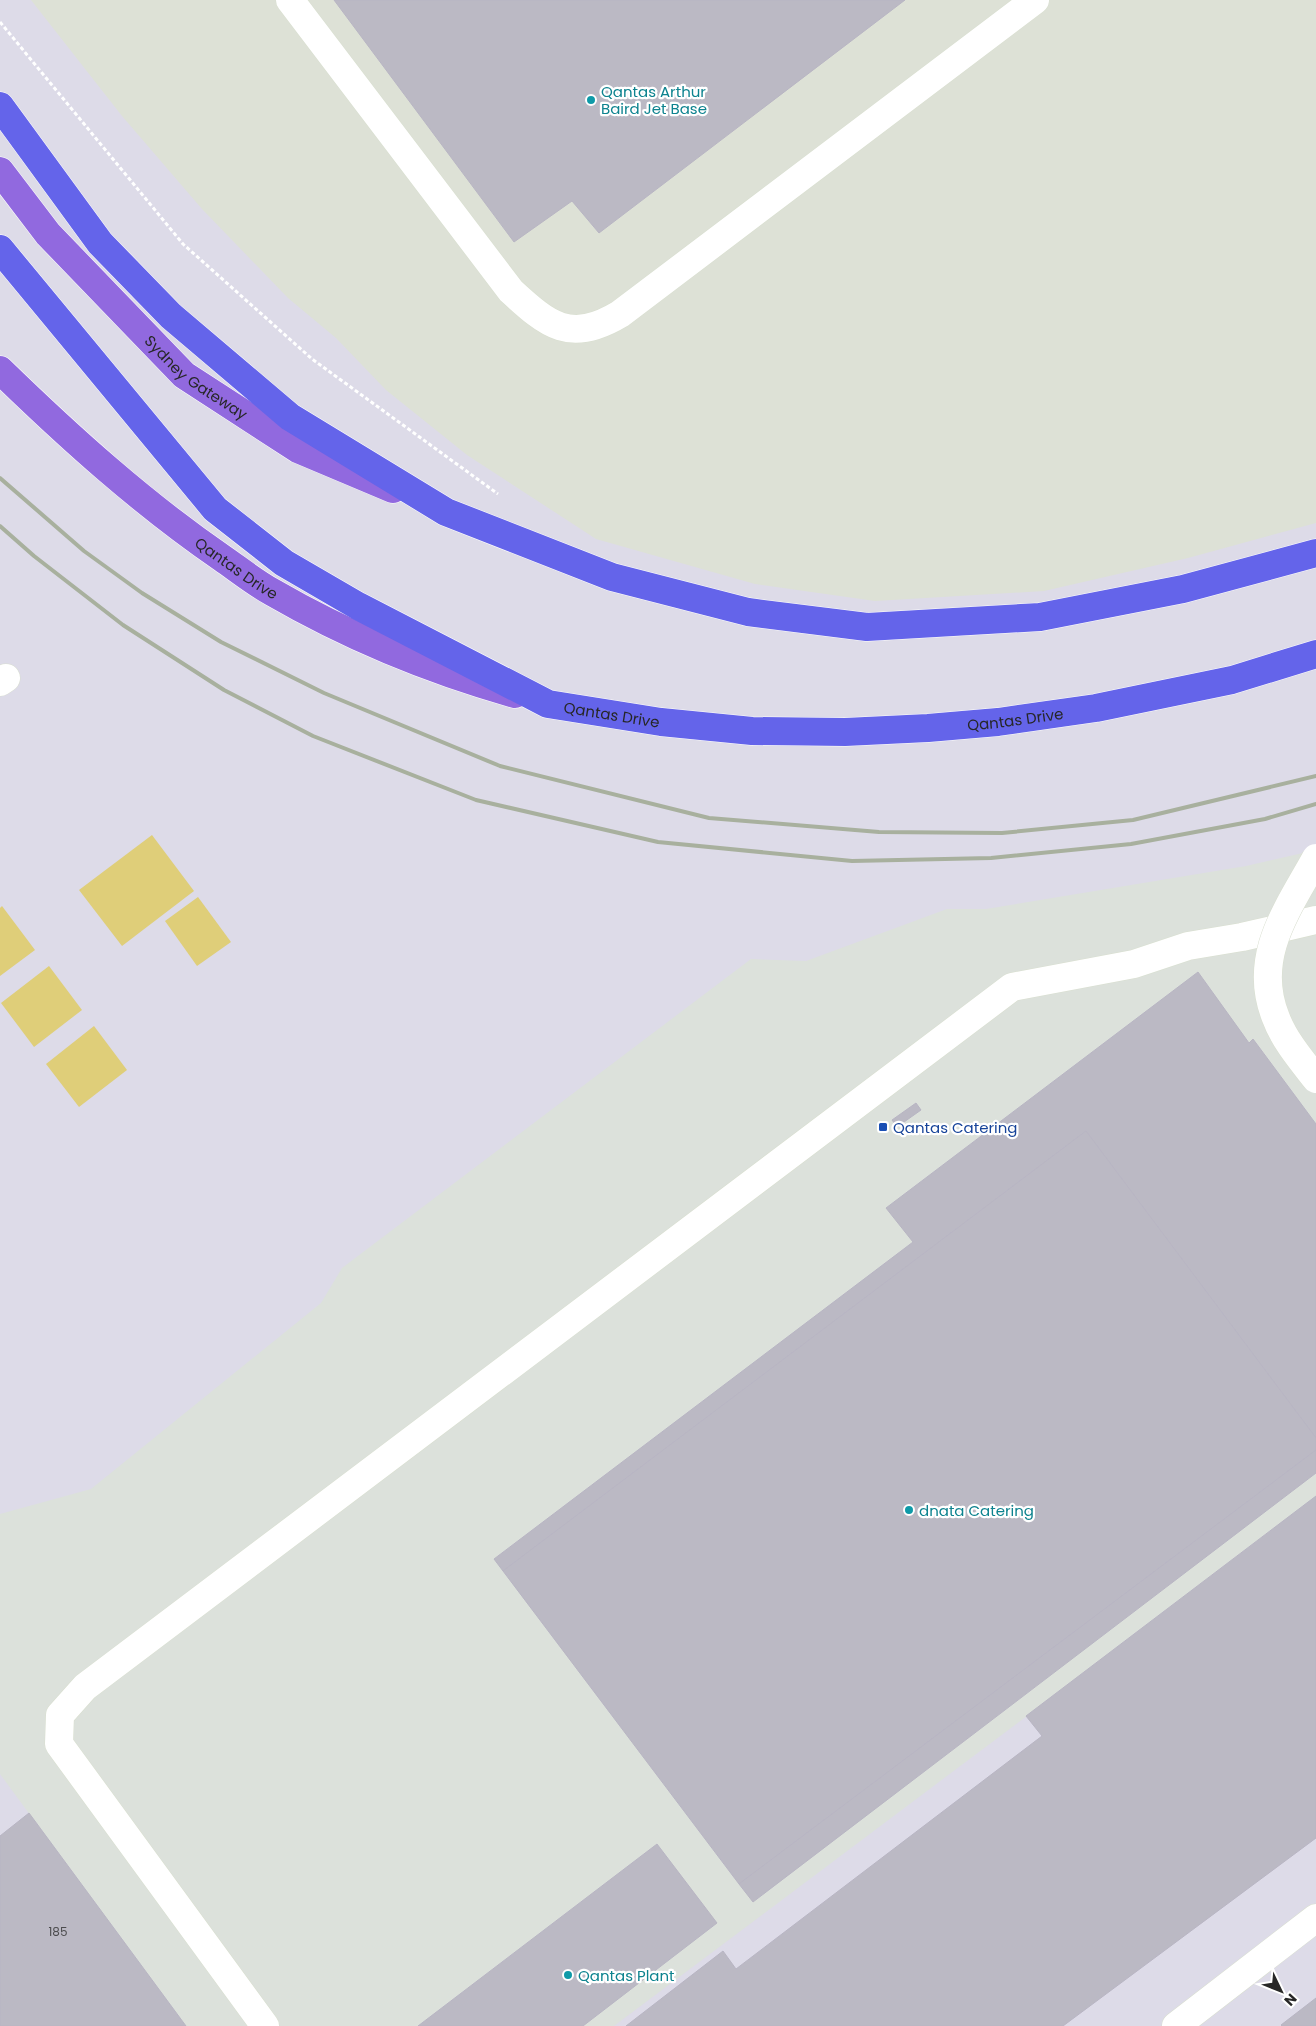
<svg xmlns="http://www.w3.org/2000/svg" width="1316" height="2026" font-family="Poppins,sans-serif">
<style>
.industrial{fill:#dce1db}
.airport{fill:#dde1d6}
.water{fill:#dfce79}
.building{fill:#bbb9c4;stroke:#b8b5c3}
.lines{fill:none;stroke-linecap:round;stroke-linejoin:round}
.minor-casing{stroke:#d9dfd0;stroke-width:29}
.major-casing{stroke:#fff;stroke-width:29}
.highway-casing{stroke:#fff;stroke-width:29}
.path{stroke:#fff;stroke-width:3;stroke-dasharray:4 2.5;stroke-linecap:butt}
.minor{stroke:#fff;stroke-width:28}
.major{stroke:#9169df;stroke-width:28}
.highway{stroke:#6464ea;stroke-width:28}
.rail{stroke:#a8b09e;stroke-width:4}
.minor-bridge-casing{stroke:#d9dfd0;stroke-width:29;stroke-linecap:butt}
.minor-bridge{stroke:#fff;stroke-width:28}
.culture-dot{fill:#0f9aa8;stroke:#fff;stroke-width:2}
.transit-dot{fill:#1a4fb4;stroke:#fff;stroke-width:2}
.labels{text-anchor:middle;dominant-baseline:central;stroke-width:4.5;stroke-linejoin:round;paint-order:stroke}
.number-label{font-size:12px;fill:#4c4c4e}
.culture-label{font-size:15px;fill:#0d838f;stroke:#fff;text-anchor:start}
.street-label{font-size:15px;fill:#272727;stroke:#fff}
.transit-label{font-size:15px;fill:#164399;stroke:#fff;text-anchor:start}
</style>
<rect width="100%" height="100%" fill="#dddbe8"/>
<!-- industrial -->
<path class="industrial" d="M 1316,850 L 1316,1499 L 614,2026 L 185,2026 L 0,1774 L 0,1514 L 91,1489 L 321,1303 L 342,1268 L 751,959 L 806,961 L 947,909 L 986,909 L 1246,866 Z"/>
<!-- airport -->
<path class="airport" d="M 31,0 L 1316,0 L 1316,523 L 1188,558 L 1044,591 L 875,601 L 755,584 L 596,539 L 467,455 L 386,390 L 336,338 L 288,298 L 202,209 L 122,116 Z"/>
<!-- water -->
<g class="water">
<path d="M 152,835 L 194,891 L 122,946 L 79,890 Z"/>
<path d="M 198,897 L 231,942 L 197,966 L 165,921 Z"/>
<path d="M 2,906 L 35,950 L 0,976 L 0,908 Z"/>
<path d="M 49,966 L 82,1010 L 34,1047 L 1,1003 Z"/>
<path d="M 94,1026 L 127,1070 L 79,1107 L 46,1064 Z"/>
</g>
<!-- building -->
<g class="building">
<path d="M 334,0 L 905,0 L 599,233 L 572,201 L 514,242 Z"/>
<path d="M 1198,972 L 1249,1043 L 1253,1039 L 1316,1124 L 1316,1438 L 1086,1131 L 503,1571 L 494,1559 L 913,1242 L 886,1208 Z"/>
<path d="M 916,1103 L 921,1110 L 897,1127 L 892,1120 Z"/>
<path d="M 1086,1131 L 1316,1438 L 1316,1450 L 739,1884 L 503,1571 Z"/>
<path d="M 1316,1450 L 1316,1473 L 753,1902 L 739,1884 Z"/>
<path d="M 1316,1496 L 1316,1838 L 1063,2026 L 626,2026 L 723,1951 L 736,1969 L 1042,1736 L 1026,1716 Z"/>
<path d="M 29,1813 L 186,2026 L 0,2026 L 0,1836 Z"/>
<path d="M 657,1844 L 717,1923 L 583,2026 L 418,2026 Z"/>
<path d="M 1316,1998 L 1316,2026 L 1282,2026 L 1281,2025 Z"/>
</g>
<g class="lines">
<defs>
<g id="minor">
<path d="M 290,0 L 511,291 C 548,325 570,344 620,314 L 1035,0"/>
<path d="M 0,682 L 6,678"/>
<path d="M 265,2026 L 59,1744 L 60,1715 L 85,1687 L 1012,987 L 1134,964 L 1188,946 L 1242,937 L 1316,920"/>
<path d="M 1176,2026 L 1316,1918"/>
</g>
<g id="major">
<path id="s1" d="M 0,171 L 48,234 L 184,375 L 298,449 L 393,489"/>
<path id="s2" d="M 0,370 C 70,438 142,503 222,558 C 238,569 254,582 272,592 C 348,636 430,670 515,694"/>
</g>
<g id="highway">
<path d="M 0,106 L 100,243 L 171,316 L 290,417 L 446,512 L 612,577 L 748,612 L 867,627 L 1040,617 L 1183,589 L 1316,553"/>
<path id="s3" d="M 0,249 L 215,509 L 284,563 L 358,606 L 548,704 L 661,722 L 752,731 L 845,732 L 928,728 L 998,722 L 1096,708 L 1232,680 L 1316,654"/>
</g>
</defs>
<!-- minor casing -->
<use href="#minor" class="minor-casing"/>
<!-- major casing -->
<use href="#major" class="major-casing"/>
<!-- highway casing -->
<use href="#highway" class="highway-casing"/>
<!-- path -->
<path class="path" d="M 0,22 L 183,244 L 312,359 L 498,494"/>
<!-- minor -->
<use href="#minor" class="minor"/>
<!-- major -->
<use href="#major" class="major"/>
<!-- highway -->
<use href="#highway" class="highway"/>
<!-- rail -->
<g class="rail">
<path d="M 0,478 L 84,551 L 142,593 L 221,642 L 324,693 L 500,766 L 709,818 L 879,832 L 1002,833 L 1133,820 L 1316,776"/>
<path d="M 0,526 L 34,556 L 123,625 L 224,690 L 313,736 L 476,800 L 658,842 L 852,861 L 991,858 L 1131,844 L 1265,819 L 1316,804"/>
</g>
<defs>
<path id="minor-bridge" d="M 1316,858 C 1288,909 1251,957 1276,1018 C 1284,1040 1302,1061 1316,1079"/>
</defs>
<!-- minor-bridge casing -->
<use href="#minor-bridge" class="minor-bridge-casing"/>
<!-- minor-bridge -->
<use href="#minor-bridge" class="minor-bridge"/>
</g>
<!-- markers -->
<g class="culture-dot">
<circle cx="591" cy="100" r="5"/>
<circle cx="909" cy="1510" r="5"/>
<circle cx="568" cy="1975" r="5"/>
</g>
<rect class="transit-dot" x="878" y="1122" width="10" height="10" rx="2.5"/>
<g class="labels">
<!-- number labels -->
<g class="number-label">
<text x="58" y="1931">185</text>
</g>
<!-- culture labels -->
<g class="culture-label">
<text x="601" y="91">Qantas Arthur<tspan x="601" dy="17">Baird Jet Base</tspan></text>
<text x="919" y="1510">dnata Catering</text>
<text x="578" y="1975">Qantas Plant</text>
</g>
<!-- street labels -->
<g class="street-label">
<text stroke="none"><textPath href="#s1" startOffset="286">Sydney Gateway</textPath></text>
<text stroke="none"><textPath href="#s2" startOffset="309">Qantas Drive</textPath></text>
<text stroke="none"><textPath href="#s3" startOffset="789">Qantas Drive</textPath></text>
<text stroke="none"><textPath href="#s3" startOffset="1194">Qantas Drive</textPath></text>
</g>
<!-- transit labels -->
<g class="transit-label">
<text x="893" y="1127">Qantas Catering</text>
</g>
</g>
<!-- north arrow -->
<g transform="translate(1281 1991) rotate(133)" stroke="#ffffff" stroke-width="4" paint-order="stroke">
<path d="M0-4L9 19L0 12L-9 19Z" fill="#272727"/>
<text y="-8" font-size="14" font-weight="bold" text-anchor="middle" fill="#272727">N</text>
</g>
</svg>
